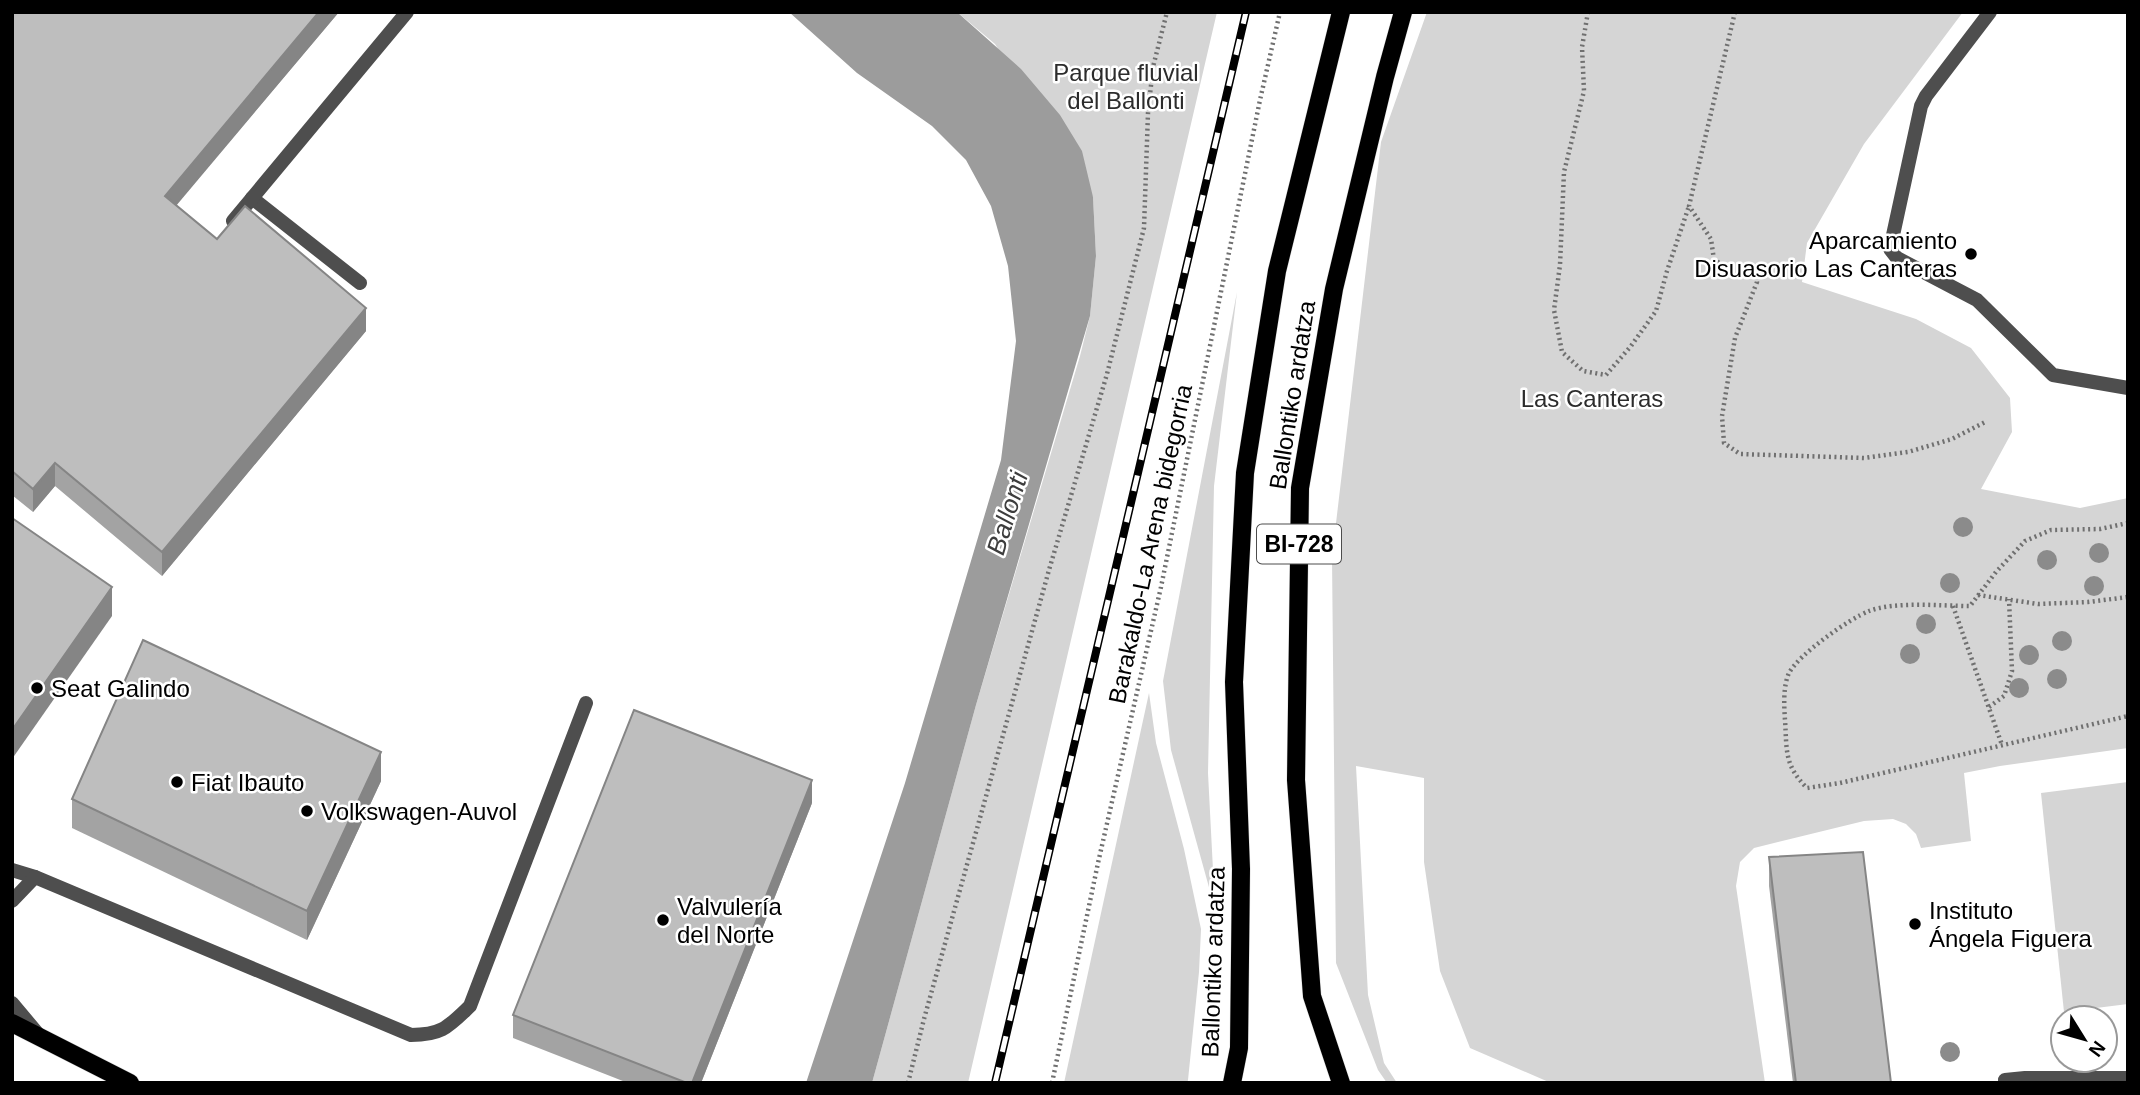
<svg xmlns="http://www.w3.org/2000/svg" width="2140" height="1095" font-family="Helvetica,sans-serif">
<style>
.green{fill:#d5d5d5}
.water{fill:#9c9c9c}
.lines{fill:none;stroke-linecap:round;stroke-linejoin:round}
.primary-casing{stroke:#dbdbdb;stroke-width:19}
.path{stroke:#707070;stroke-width:4.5;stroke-dasharray:2 3.5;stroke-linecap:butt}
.lane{stroke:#4e4e4e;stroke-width:14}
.street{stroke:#4e4e4e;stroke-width:14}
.primary{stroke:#000;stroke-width:18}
.rail-casing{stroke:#000;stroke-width:8}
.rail{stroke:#fff;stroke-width:5;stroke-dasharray:16;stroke-linecap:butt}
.tree{fill:#8b8b8b}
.wall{fill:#a3a3a3}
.shaded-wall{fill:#858585}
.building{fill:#bebebe;stroke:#858585;stroke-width:2}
.poi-dot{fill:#000;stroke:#fff;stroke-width:2.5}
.labels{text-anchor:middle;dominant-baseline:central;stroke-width:5;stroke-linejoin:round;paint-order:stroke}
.shield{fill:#fff;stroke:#4c4c4c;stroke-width:2}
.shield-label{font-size:23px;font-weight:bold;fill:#000}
.park-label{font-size:24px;fill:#2c2c2c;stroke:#fff}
.poi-label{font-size:24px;fill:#000;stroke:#fff;text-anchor:start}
.street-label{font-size:24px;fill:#000;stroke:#fff}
.water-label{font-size:26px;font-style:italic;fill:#3d3d3d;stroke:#fff}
</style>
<rect width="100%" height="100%" fill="#fff"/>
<!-- green -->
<g class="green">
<path d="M 957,12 L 1217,12 L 968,1083 L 872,1083 L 976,705 L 1080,356 L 1090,316 L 1096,256 L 1093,197 L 995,44 Z"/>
<path d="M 1427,12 L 1963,12 L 1864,144 L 1807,243 L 1802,282 L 1916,319 L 1971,348 L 2010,398 L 2012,432 L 1981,489 L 2080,508 L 2128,498 L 2128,748 L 2000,766 L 1964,773 L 1971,841 L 1921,848 L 1916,834 L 1906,824 L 1893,819 L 1864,821 L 1754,848 L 1740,862 L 1736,886 L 1765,1083 L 1551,1083 L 1470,1048 L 1440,971 L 1424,862 L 1424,778 L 1356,766 L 1368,995 L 1384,1063 L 1397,1083 L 1387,1083 L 1378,1070 L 1336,963 L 1332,557 L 1381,142 Z"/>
<path d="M 1237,292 L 1214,486 L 1208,773 L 1215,909 L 1171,750 L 1163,681 Z"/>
<path d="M 1149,693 L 1156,743 L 1184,849 L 1201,929 L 1199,972 L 1188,1080 L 1187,1083 L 1064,1083 Z"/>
<path d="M 2128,782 L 2128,1004 L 2064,1012 L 2041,793 Z"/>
</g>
<!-- water -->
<path class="water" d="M 789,12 L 957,12 L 1021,69 L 1060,115 L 1082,151 L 1093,197 L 1096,256 L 1090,316 L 976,705 L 872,1083 L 806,1083 L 905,783 L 1001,460 L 1016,341 L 1008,266 L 991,206 L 966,160 L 932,126 L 857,73 Z"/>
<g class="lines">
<defs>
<g id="primary">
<path d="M 12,1023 L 130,1083"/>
<path d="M 1232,1083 L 1239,1048 L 1241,869 L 1234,682 L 1245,473 L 1277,271 L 1341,12"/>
<path d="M 1341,1083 L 1312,996 L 1296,780 L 1300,488 L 1334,289 L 1385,77 L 1403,12"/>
</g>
</defs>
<!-- primary casing -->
<use href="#primary" class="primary-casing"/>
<!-- path -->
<g class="path">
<path d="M 1588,12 L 1582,47 L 1584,91 L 1564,172 L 1560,265 L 1554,310 L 1562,352 L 1583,371 L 1606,375 L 1631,346 L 1656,311 L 1667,271 L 1689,206"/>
<path d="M 1735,12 L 1689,206 L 1711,239 L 1714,260 L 1729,268 L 1752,264 L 1757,282 L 1735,338 L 1722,416 L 1724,443 L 1740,454 L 1864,458 L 1908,452 L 1952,439 L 1987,421"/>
<path d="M 2128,523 L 2100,529 L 2051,530 L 2025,541 L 1996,572 L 1970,606 C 1940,606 1896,601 1869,611 C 1849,619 1799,654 1789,673 C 1783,686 1784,706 1785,720 C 1787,751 1784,765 1807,788 L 1840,783 L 2128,716"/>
<path d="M 1978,595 L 2038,604 L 2088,602 L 2128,597"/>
<path d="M 1953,606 L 2002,745"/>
<path d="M 1989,707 L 2004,696 L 2012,671 L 2009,599"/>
<path d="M 908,1083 L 924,1019 L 1049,570 L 1107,374 L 1144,228 L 1148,113 L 1153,67 L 1167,12"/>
<path d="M 1052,1083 L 1098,863 L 1161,587 L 1260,100 L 1280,12"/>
</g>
<!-- lane -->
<g class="lane">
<path d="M 252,198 L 360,283"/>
<path d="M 233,221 L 407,12"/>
<path d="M 12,870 L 35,877 L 411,1035 C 442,1035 448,1027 470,1006 L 586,703"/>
<path d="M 12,901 L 35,877"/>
<path d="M 12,1003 L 38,1034"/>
<path d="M 2005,1080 L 2025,1078 L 2128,1078"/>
</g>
<!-- street -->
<path class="street" d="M 1990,12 L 1926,96 L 1921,106 L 1890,249 L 1897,258 L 1977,300 L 2053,375 L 2128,388"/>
<!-- primary -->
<use href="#primary" class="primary"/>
<defs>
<path id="rail" d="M 995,1083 L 1246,12"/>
</defs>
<!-- rail casing -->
<use href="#rail" class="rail-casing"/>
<!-- rail -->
<use href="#rail" class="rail"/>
</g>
<!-- trees -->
<g class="tree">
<circle cx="1963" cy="527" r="10"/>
<circle cx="2099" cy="553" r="10"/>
<circle cx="2047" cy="560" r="10"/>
<circle cx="1950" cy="583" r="10"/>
<circle cx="2094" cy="586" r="10"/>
<circle cx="1926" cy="624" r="10"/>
<circle cx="2062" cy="641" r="10"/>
<circle cx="1910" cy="654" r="10"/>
<circle cx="2029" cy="655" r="10"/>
<circle cx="2057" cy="679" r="10"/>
<circle cx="2019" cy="688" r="10"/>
<circle cx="1950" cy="1052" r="10"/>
</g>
<!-- wall -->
<g class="wall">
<path d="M 12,12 L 339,12 L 176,205 L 217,239 L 366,331 L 162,576 L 55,486 L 33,512 L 12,495 Z"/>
<path d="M 381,781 L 307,940 L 72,828 L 72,799 Z"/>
<path d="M 812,803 L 701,1083 L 628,1083 L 513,1038 L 513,1015 Z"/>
<path d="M 1769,857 L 1891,1083 L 1793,1083 L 1769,886 Z"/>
</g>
<!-- shaded-wall -->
<g class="shaded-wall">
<path d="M 319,12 L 339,12 L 165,219 L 165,196 Z"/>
<path d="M 366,308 L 366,331 L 162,576 L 162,552 Z"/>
<path d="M 55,463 L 55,486 L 33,512 L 33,489 Z"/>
<path d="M 112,587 L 112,616 L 12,759 L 12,730 Z"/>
<path d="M 381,752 L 381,781 L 307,940 L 307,911 Z"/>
<path d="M 812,780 L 812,803 L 701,1083 L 692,1083 Z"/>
</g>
<!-- building -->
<g class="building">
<path d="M 12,12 L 319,12 L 165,196 L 217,239 L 245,206 L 366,308 L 162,552 L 55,463 L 33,489 L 12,471 Z"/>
<path d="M 12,518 L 112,587 L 12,730 Z"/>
<path d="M 143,640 L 381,752 L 307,911 L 72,799 Z"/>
<path d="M 634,710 L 812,780 L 692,1083 L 687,1083 L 513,1015 Z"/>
<path d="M 1863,852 L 1891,1083 L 1796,1083 L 1769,857 Z"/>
</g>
<!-- markers -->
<g class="poi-dot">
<circle cx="1971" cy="254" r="7"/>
<circle cx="37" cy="688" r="7"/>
<circle cx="177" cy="782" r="7"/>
<circle cx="307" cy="811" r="7"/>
<circle cx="663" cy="920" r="7"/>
<circle cx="1915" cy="924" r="7"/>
</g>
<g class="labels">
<!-- shield labels -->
<rect class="shield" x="1257" y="524.5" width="84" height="39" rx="5"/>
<g class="shield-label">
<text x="1299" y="544">BI-728</text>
</g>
<!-- park labels -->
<g class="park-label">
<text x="1126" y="72">Parque fluvial<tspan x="1126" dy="28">del Ballonti</tspan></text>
<text x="1592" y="398">Las Canteras</text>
</g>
<!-- poi labels -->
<g class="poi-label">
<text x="1957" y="240" text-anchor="end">Aparcamiento<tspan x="1957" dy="28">Disuasorio Las Canteras</tspan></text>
<text x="51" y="688">Seat Galindo</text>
<text x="191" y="782">Fiat Ibauto</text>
<text x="321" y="811">Volkswagen-Auvol</text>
<text x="677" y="906">Valvulería<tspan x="677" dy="28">del Norte</tspan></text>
<text x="1929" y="910">Instituto<tspan x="1929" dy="28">Ángela Figuera</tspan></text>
</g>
<!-- street labels -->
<g class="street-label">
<text transform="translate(1292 395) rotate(-81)">Ballontiko ardatza</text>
<text transform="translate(1150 544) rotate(-78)">Barakaldo-La Arena bidegorria</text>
<text transform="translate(1213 962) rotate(-88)">Ballontiko ardatza</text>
</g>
<!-- water labels -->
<g class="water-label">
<text transform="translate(1007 513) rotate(-73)">Ballonti</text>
</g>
</g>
<!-- border -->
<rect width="2140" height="1095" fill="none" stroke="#000000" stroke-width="28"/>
<!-- north arrow -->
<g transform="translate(2084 1039) rotate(127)"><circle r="33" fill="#ffffff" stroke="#999999" stroke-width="2"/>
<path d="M0-5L12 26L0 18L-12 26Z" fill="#000000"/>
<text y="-10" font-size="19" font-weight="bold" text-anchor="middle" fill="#000000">N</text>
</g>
</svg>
